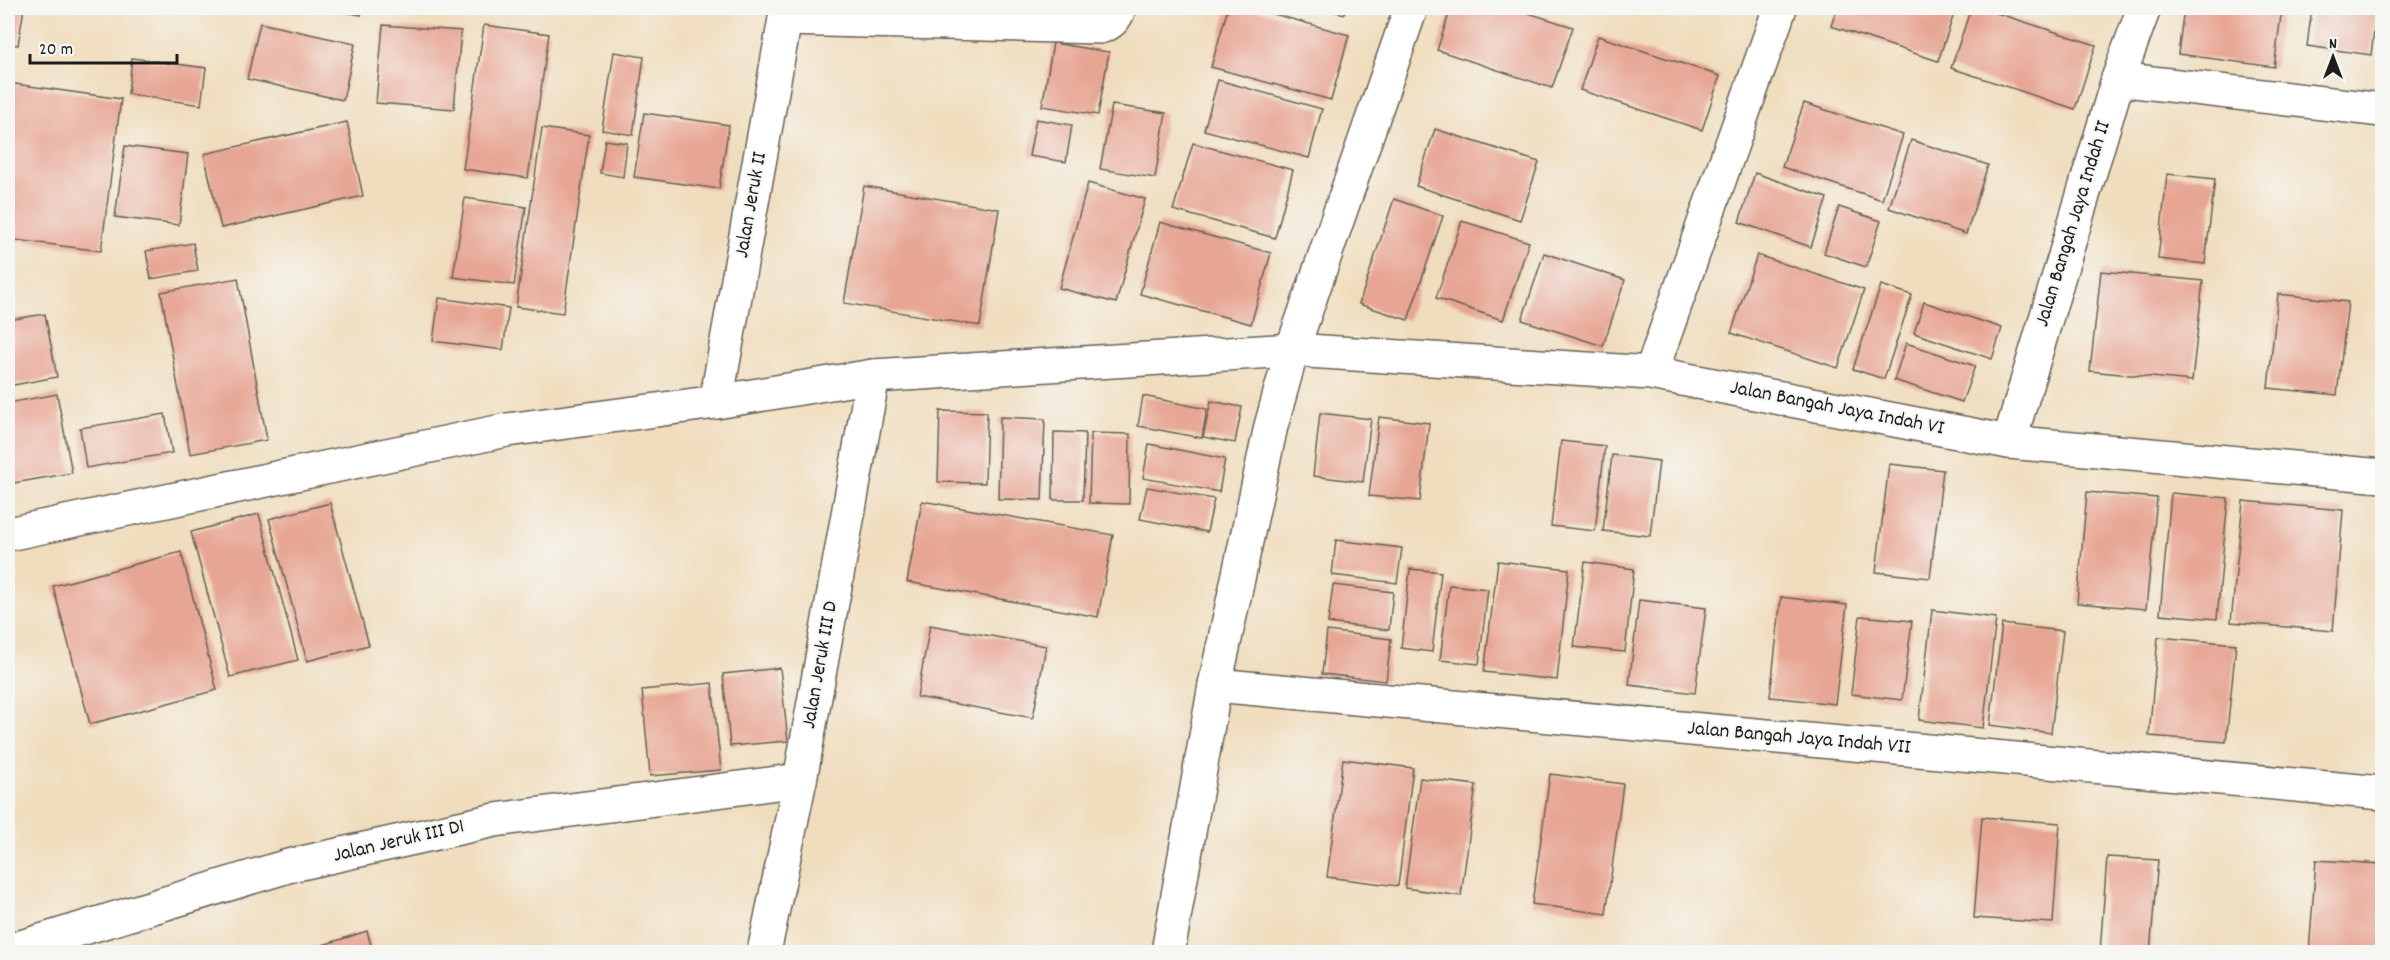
<svg xmlns="http://www.w3.org/2000/svg" width="2390" height="960" font-family="Dekko,sans-serif">
<style>
.building{fill:#e7a593}
.lines{fill:none;stroke-linecap:round;stroke-linejoin:round}
.street-casing{stroke:#666054;stroke-width:36}
.street{stroke:#fff;stroke-width:33}
.labels{text-anchor:middle;dominant-baseline:central;stroke-width:4.5;stroke-linejoin:round;paint-order:stroke}
.street-label{font-size:21px;fill:#1c1c1c;stroke:#f6f6f2}
</style>
<rect width="100%" height="100%" fill="#f6f6f2"/>
<filter id="ink" filterUnits="userSpaceOnUse"><feTurbulence type="fractalNoise" baseFrequency=".0167" numOctaves="2"/><feDisplacementMap in="SourceGraphic" scale="12" xChannelSelector="R" yChannelSelector="G"/><feConvolveMatrix kernelMatrix="1 2 1 2 8 2 1 2 1" color-interpolation-filters="sRGB"/></filter>
<filter id="wash" filterUnits="userSpaceOnUse"><feTurbulence type="fractalNoise" baseFrequency=".008" numOctaves="4" result="noise"/><feDisplacementMap in="SourceGraphic" scale="24" xChannelSelector="R" yChannelSelector="G"/><feGaussianBlur stdDeviation="1.35" result="paint"/><feColorMatrix in="noise" values="0 0 0 0 0 0 0 0 0 0 0 0 0 0 0 0 0 1.4 0 .05"/><feComposite in="paint" operator="in"/></filter>
<g filter="url(#wash)">
<rect width="100%" height="100%" fill="#f0ddbd"/>
<g id="blocks">
<!-- building -->
<g class="building">
<path d="M 8,8 L 24,8 L 18,45 L 8,44 Z"/>
<path d="M 327,8 L 362,8 L 361,15 Z"/>
<path d="M 464,8 L 486,8 L 485,13 Z"/>
<path d="M 1228,8 L 1252,8 L 1349,35 L 1331,100 L 1211,67 Z"/>
<path d="M 1322,8 L 1346,8 L 1344,14 Z"/>
<path d="M 1451,8 L 1512,8 L 1573,27 L 1552,88 L 1437,50 Z"/>
<path d="M 1837,8 L 1956,8 L 1938,61 L 1831,26 Z"/>
<path d="M 1971,8 L 1981,8 L 2096,45 L 2075,109 L 1951,68 Z"/>
<path d="M 2184,8 L 2282,8 L 2274,67 L 2178,54 Z"/>
<path d="M 2312,8 L 2377,8 L 2371,55 L 2307,46 Z"/>
<path d="M 260,23 L 355,44 L 343,100 L 247,79 Z"/>
<path d="M 383,25 L 461,31 L 454,109 L 376,103 Z"/>
<path d="M 484,25 L 549,34 L 528,178 L 463,169 Z"/>
<path d="M 1598,36 L 1720,76 L 1702,130 L 1580,90 Z"/>
<path d="M 1053,43 L 1109,52 L 1098,115 L 1042,106 Z"/>
<path d="M 614,52 L 644,57 L 633,135 L 602,130 Z"/>
<path d="M 132,58 L 206,68 L 201,105 L 128,94 Z"/>
<path d="M 1218,80 L 1322,109 L 1309,158 L 1204,130 Z"/>
<path d="M 8,83 L 121,99 L 101,251 L 8,239 Z"/>
<path d="M 1804,103 L 1903,135 L 1882,200 L 1782,167 Z"/>
<path d="M 1112,105 L 1166,113 L 1155,178 L 1100,169 Z"/>
<path d="M 644,113 L 729,125 L 719,189 L 634,177 Z"/>
<path d="M 1036,119 L 1072,125 L 1066,162 L 1029,156 Z"/>
<path d="M 347,122 L 363,196 L 221,228 L 204,154 Z"/>
<path d="M 542,128 L 589,135 L 563,313 L 516,307 Z"/>
<path d="M 1435,129 L 1539,162 L 1520,220 L 1416,186 Z"/>
<path d="M 605,140 L 627,143 L 623,177 L 600,173 Z"/>
<path d="M 1911,140 L 1988,165 L 1966,234 L 1889,208 Z"/>
<path d="M 1193,143 L 1293,170 L 1275,238 L 1173,210 Z"/>
<path d="M 125,146 L 188,154 L 179,225 L 115,217 Z"/>
<path d="M 1755,173 L 1827,198 L 1811,247 L 1739,222 Z"/>
<path d="M 2167,174 L 2215,179 L 2205,264 L 2158,259 Z"/>
<path d="M 1088,183 L 1145,199 L 1116,303 L 1059,288 Z"/>
<path d="M 864,186 L 999,209 L 980,326 L 844,303 Z"/>
<path d="M 465,198 L 526,207 L 514,285 L 453,277 Z"/>
<path d="M 1394,199 L 1443,216 L 1408,320 L 1359,304 Z"/>
<path d="M 1839,207 L 1881,221 L 1866,267 L 1824,253 Z"/>
<path d="M 1462,221 L 1529,242 L 1503,320 L 1436,298 Z"/>
<path d="M 1160,222 L 1271,253 L 1251,324 L 1140,294 Z"/>
<path d="M 193,243 L 198,271 L 151,279 L 146,251 Z"/>
<path d="M 1544,253 L 1625,280 L 1603,346 L 1522,320 Z"/>
<path d="M 1757,255 L 1864,290 L 1838,368 L 1731,333 Z"/>
<path d="M 2101,271 L 2203,281 L 2192,381 L 2090,371 Z"/>
<path d="M 238,278 L 267,440 L 190,454 L 161,292 Z"/>
<path d="M 1881,285 L 1912,295 L 1884,379 L 1853,369 Z"/>
<path d="M 2278,294 L 2348,302 L 2337,395 L 2268,388 Z"/>
<path d="M 439,298 L 509,308 L 503,350 L 433,341 Z"/>
<path d="M 1924,302 L 2002,328 L 1992,359 L 1914,333 Z"/>
<path d="M 45,314 L 57,377 L 8,386 L 8,320 Z"/>
<path d="M 1906,343 L 1975,366 L 1962,402 L 1894,380 Z"/>
<path d="M 57,394 L 72,473 L 8,484 L 8,403 Z"/>
<path d="M 1143,396 L 1207,409 L 1202,438 L 1138,426 Z"/>
<path d="M 1211,401 L 1242,407 L 1235,443 L 1203,437 Z"/>
<path d="M 940,411 L 987,412 L 985,483 L 938,482 Z"/>
<path d="M 1320,413 L 1371,419 L 1363,482 L 1313,476 Z"/>
<path d="M 165,414 L 172,453 L 86,468 L 80,428 Z"/>
<path d="M 1000,417 L 1045,419 L 1042,500 L 998,499 Z"/>
<path d="M 1379,417 L 1429,423 L 1420,501 L 1369,496 Z"/>
<path d="M 1054,432 L 1085,433 L 1083,500 L 1053,500 Z"/>
<path d="M 1091,433 L 1130,434 L 1129,504 L 1089,503 Z"/>
<path d="M 1561,441 L 1605,446 L 1595,531 L 1551,526 Z"/>
<path d="M 1149,444 L 1225,459 L 1219,492 L 1143,478 Z"/>
<path d="M 1612,455 L 1659,461 L 1650,536 L 1603,531 Z"/>
<path d="M 1889,464 L 1943,470 L 1930,578 L 1876,572 Z"/>
<path d="M 1147,487 L 1214,499 L 1207,532 L 1140,519 Z"/>
<path d="M 2087,492 L 2157,498 L 2146,609 L 2077,603 Z"/>
<path d="M 2171,493 L 2228,498 L 2217,619 L 2160,614 Z"/>
<path d="M 922,501 L 1113,535 L 1098,617 L 907,582 Z"/>
<path d="M 2243,501 L 2343,510 L 2333,631 L 2231,622 Z"/>
<path d="M 330,503 L 369,645 L 307,661 L 269,519 Z"/>
<path d="M 259,514 L 298,660 L 230,677 L 191,532 Z"/>
<path d="M 1336,540 L 1402,548 L 1397,583 L 1332,575 Z"/>
<path d="M 181,552 L 217,690 L 90,724 L 53,586 Z"/>
<path d="M 1498,561 L 1569,569 L 1557,680 L 1484,672 Z"/>
<path d="M 1585,562 L 1634,569 L 1625,652 L 1574,647 Z"/>
<path d="M 1410,569 L 1441,572 L 1432,652 L 1401,648 Z"/>
<path d="M 1333,585 L 1393,592 L 1389,630 L 1328,623 Z"/>
<path d="M 1449,585 L 1488,589 L 1479,664 L 1440,660 Z"/>
<path d="M 1781,597 L 1847,605 L 1835,704 L 1770,697 Z"/>
<path d="M 1639,600 L 1706,608 L 1695,693 L 1629,685 Z"/>
<path d="M 1932,610 L 1996,618 L 1983,728 L 1919,720 Z"/>
<path d="M 1860,616 L 1912,621 L 1902,700 L 1851,694 Z"/>
<path d="M 2002,624 L 2063,631 L 2051,733 L 1990,725 Z"/>
<path d="M 930,625 L 1046,646 L 1033,718 L 917,697 Z"/>
<path d="M 1327,631 L 1391,639 L 1386,681 L 1322,674 Z"/>
<path d="M 2158,637 L 2236,644 L 2226,742 L 2149,736 Z"/>
<path d="M 780,668 L 788,741 L 730,746 L 723,674 Z"/>
<path d="M 712,683 L 721,770 L 650,776 L 642,690 Z"/>
<path d="M 1343,759 L 1413,768 L 1398,886 L 1327,877 Z"/>
<path d="M 1550,774 L 1623,784 L 1606,914 L 1532,904 Z"/>
<path d="M 1420,778 L 1476,785 L 1461,896 L 1405,888 Z"/>
<path d="M 1982,817 L 2060,823 L 2053,923 L 1974,918 Z"/>
<path d="M 2107,857 L 2158,860 L 2150,952 L 2100,952 Z"/>
<path d="M 2316,860 L 2382,864 L 2382,952 L 2309,952 Z"/>
<path d="M 367,931 L 373,952 L 301,952 Z"/>
<path d="M 2015,949 L 2038,951 L 2038,952 L 2015,952 Z"/>
</g>
</g>
</g>
<g filter="url(#ink)">
<use href="#blocks" fill-opacity="0" stroke="#666054" stroke-width="1.5"/>
<g class="lines">
<defs>
<g id="street">
<path d="M 785,19 L 1100,27 C 1111,24 1116,19 1119,8"/>
<path d="M 2118,79 L 2382,110"/>
<path d="M 1651,373 L 1780,8"/>
<path d="M 716,402 L 787,8"/>
<path d="M 2009,442 L 2118,79 L 2144,8"/>
<path d="M 8,534 L 507,430 L 716,402 L 873,376 L 1292,350 L 1651,373 L 2009,442 L 2382,476"/>
<path d="M 1215,685 L 2382,793"/>
<path d="M 8,951 L 288,866 L 495,820 L 800,780"/>
<path d="M 764,952 L 800,780 L 873,376"/>
<path d="M 1168,952 L 1215,685 L 1271,426 L 1292,350 L 1411,8"/>
</g>
</defs>
<!-- street casing -->
<use href="#street" class="street-casing"/>
<!-- street -->
<use href="#street" class="street"/>
</g>
</g>
<g class="labels">
<!-- street labels -->
<g class="street-label">
<text transform="translate(752 205) rotate(-80)">Jalan Jeruk II</text>
<text transform="translate(2074 224) rotate(-73)">Jalan Bangah Jaya Indah II</text>
<text transform="translate(1837 409) rotate(11)">Jalan Bangah Jaya Indah VI</text>
<text transform="translate(821 665) rotate(-80)">Jalan Jeruk III D</text>
<text transform="translate(1799 739) rotate(5)">Jalan Bangah Jaya Indah VII</text>
<text transform="translate(399 842) rotate(-13)">Jalan Jeruk III D1</text>
</g>
</g>
<!-- margin -->
<rect width="2390" height="960" fill="none" stroke="#f6f6f2" stroke-width="30"/>
<!-- north arrow -->
<g transform="translate(2333 57)" stroke="#f6f6f2" stroke-width="4.5" paint-order="stroke">
<path d="M0-4.5L10 22L0 15L-10 22Z" fill="#1c1c1c"/>
<text y="-9" font-size="16" font-weight="bold" text-anchor="middle" fill="#1c1c1c">N</text>
</g>
<!-- scale -->
<path d="M30 54v9h147v-9" fill="none" stroke="#1c1c1c" stroke-width="3"/>
<text x="39" y="54" font-size="18" fill="#1c1c1c" stroke="#f6f6f2" stroke-width="4.5" paint-order="stroke">20 m</text>
</svg>
